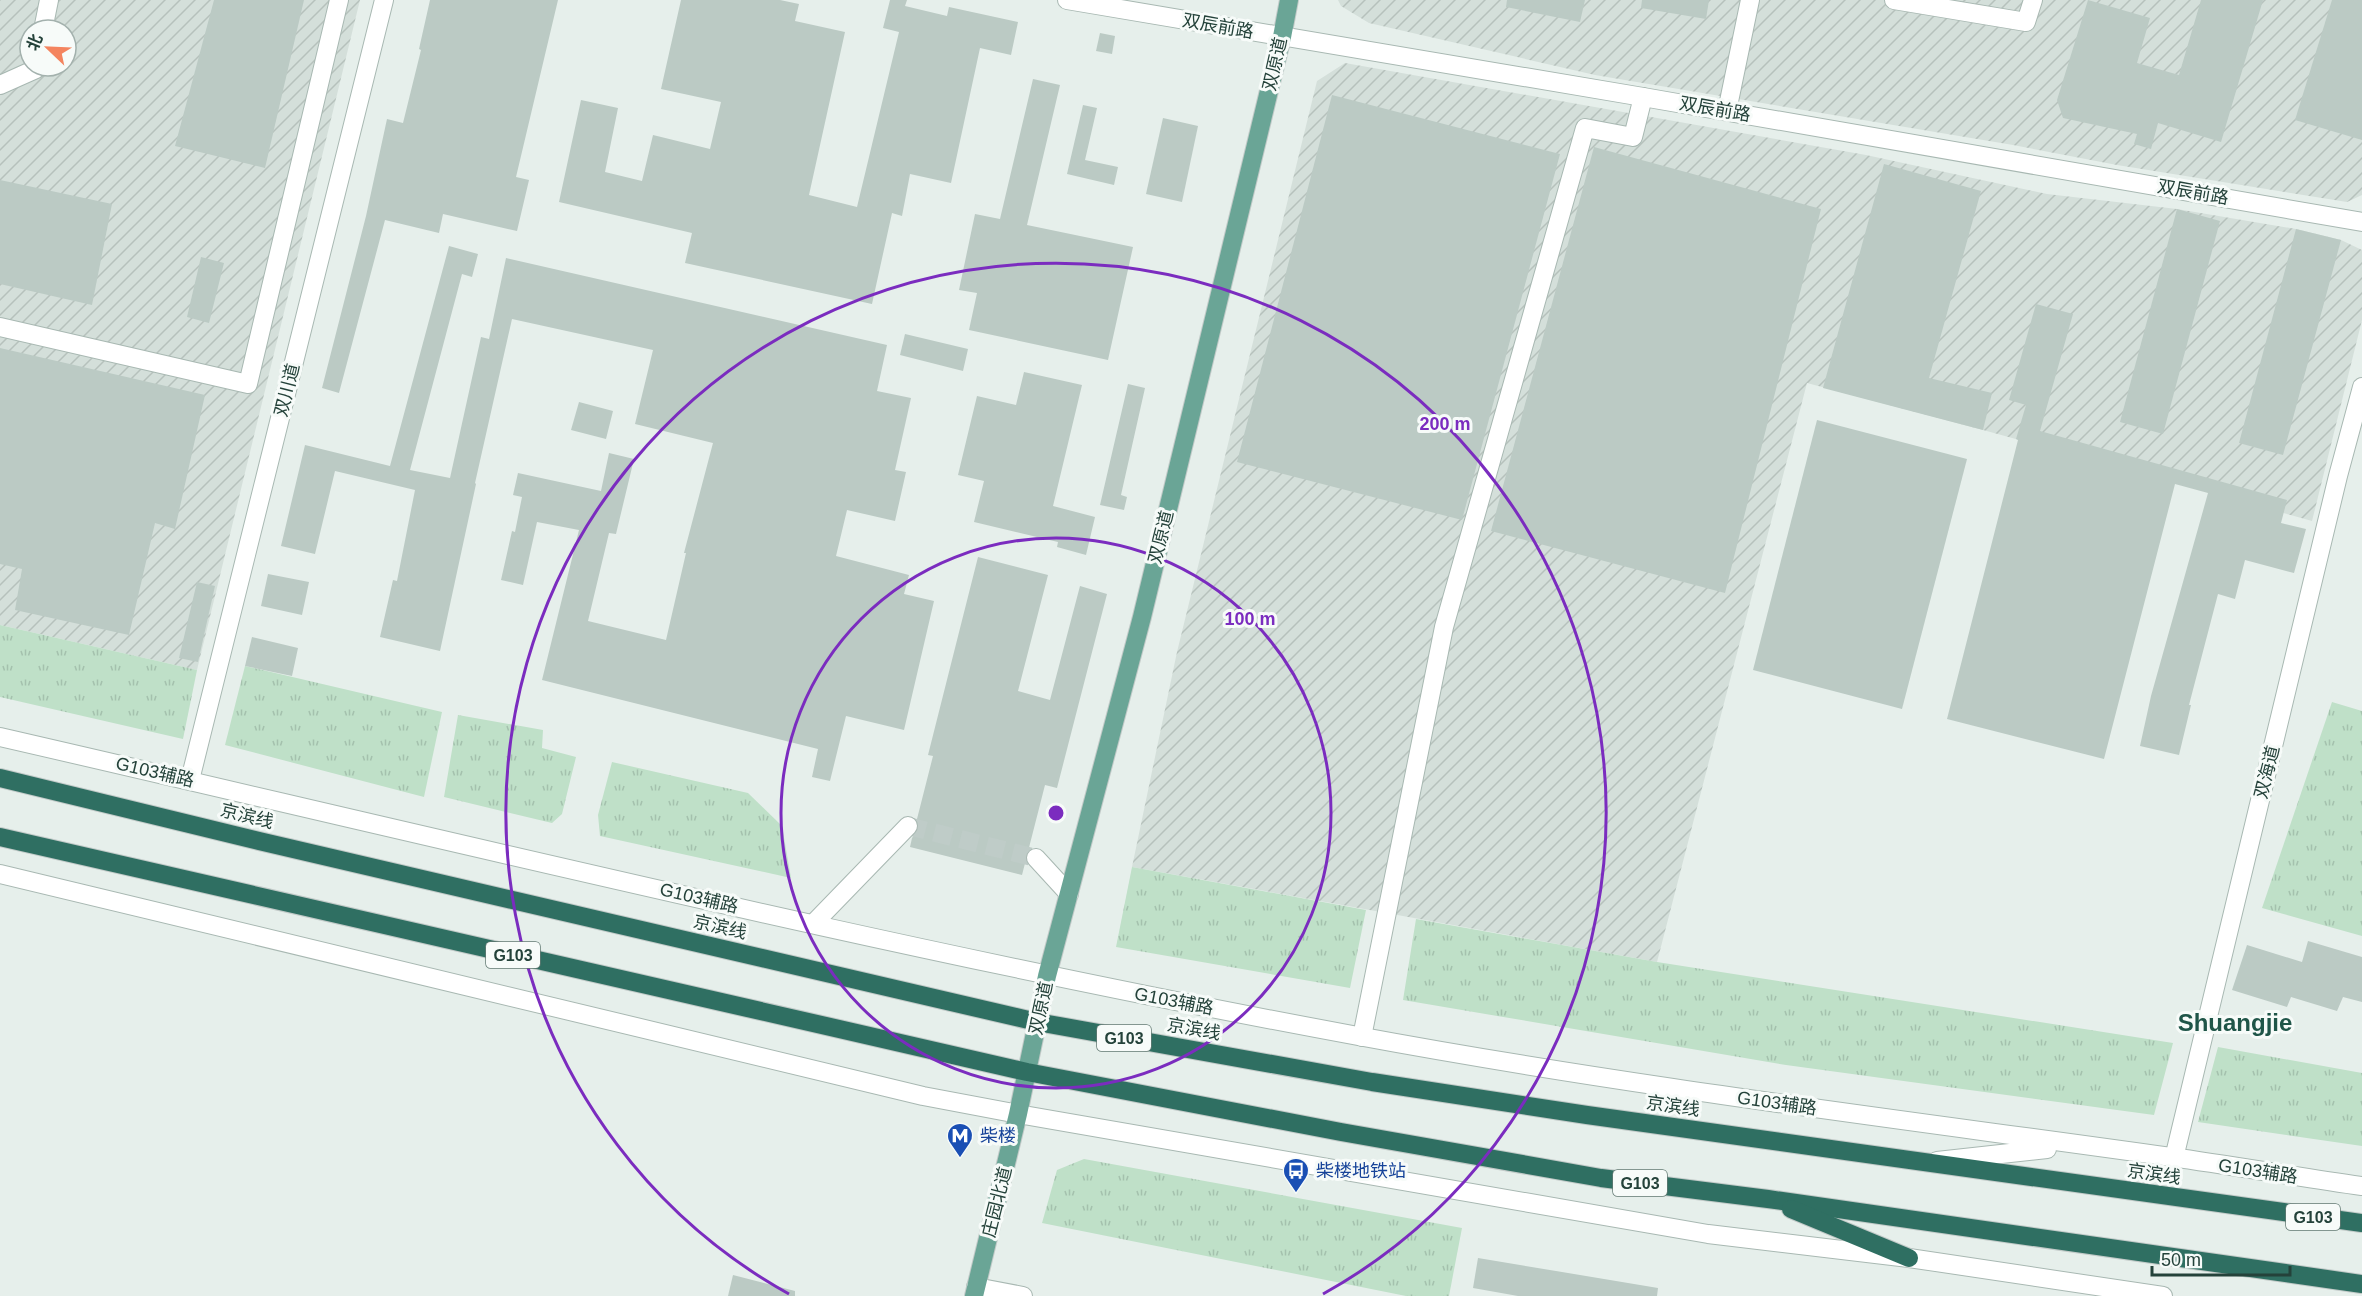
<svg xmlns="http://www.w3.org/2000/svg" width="2362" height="1296" font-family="Helvetica,'Noto Sans SC',sans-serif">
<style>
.industrial{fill:url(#industrial-furrows);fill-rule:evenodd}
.grass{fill:url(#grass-tufts)}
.building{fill:#bbcac4}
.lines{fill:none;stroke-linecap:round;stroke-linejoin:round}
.minor-tunnel{stroke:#bfccc8;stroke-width:18;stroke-dasharray:18 9;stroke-linecap:butt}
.minor-casing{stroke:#a8b8b2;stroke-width:20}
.major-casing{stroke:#c2cac8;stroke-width:20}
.highway-casing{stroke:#c2cac8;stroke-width:20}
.minor{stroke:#fff;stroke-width:18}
.major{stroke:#6aa596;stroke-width:18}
.highway{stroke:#2f6f62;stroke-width:18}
.ring{fill:none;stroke:#7b2cbf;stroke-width:3}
.labels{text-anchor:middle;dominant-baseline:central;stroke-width:6;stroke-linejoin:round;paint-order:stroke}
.shield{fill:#f7fbf9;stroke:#637a73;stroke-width:1.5}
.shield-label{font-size:16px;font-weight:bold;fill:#24423a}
.street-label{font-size:18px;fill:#24423a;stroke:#f7fbf9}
.transit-label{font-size:18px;fill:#164399;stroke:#f7fbf9;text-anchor:start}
.district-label{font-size:24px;font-weight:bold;fill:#1f5548;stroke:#f7fbf9}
.centre{fill:#7b2cbf;stroke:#f7fbf9;stroke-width:3}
.ring-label{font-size:18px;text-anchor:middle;font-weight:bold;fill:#7b2cbf;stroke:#f7fbf9;stroke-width:6;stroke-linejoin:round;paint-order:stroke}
</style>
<defs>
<pattern id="industrial-furrows" width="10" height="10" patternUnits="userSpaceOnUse" patternTransform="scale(1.5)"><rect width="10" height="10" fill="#d4dfda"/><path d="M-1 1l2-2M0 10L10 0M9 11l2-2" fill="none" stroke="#b6c1bc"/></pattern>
<pattern id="grass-tufts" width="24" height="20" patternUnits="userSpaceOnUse" patternTransform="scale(1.5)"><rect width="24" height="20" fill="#bfe0c8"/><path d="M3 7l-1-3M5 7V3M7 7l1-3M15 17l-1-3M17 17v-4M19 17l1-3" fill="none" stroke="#a4c1ad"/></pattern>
</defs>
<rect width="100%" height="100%" fill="#e6efeb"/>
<!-- industrial -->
<g class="industrial">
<path d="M 0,0 L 360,0 L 197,670 L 0,625 ZM 30,30 L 66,30 L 66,66 L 30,66 Z"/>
<path d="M 1338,0 L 2362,0 L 2362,195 L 2347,202 L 2117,165 L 2013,145 L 1595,75 L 1369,23 L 1341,6 Z"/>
<path d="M 1345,63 L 1866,155 L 2047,194 L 2177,209 L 2296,229 L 2341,240 L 2362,250 L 2362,320 L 2312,521 L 1983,430 L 1807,383 L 1657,962 L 1132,867 L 1177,652 L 1317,81 Z"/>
</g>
<!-- grass -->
<g class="grass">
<path d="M 0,625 L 197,670 L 183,739 L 0,697 Z"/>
<path d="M 245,666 L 442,712 L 424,797 L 225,745 Z"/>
<path d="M 2332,702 L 2362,711 L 2362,936 L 2262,908 Z"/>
<path d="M 458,715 L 543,730 L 542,748 L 576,757 L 562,814 L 552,823 L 444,797 Z"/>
<path d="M 612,762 L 748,793 L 782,826 L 791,878 L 600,836 L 598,815 Z"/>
<path d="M 1132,867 L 1366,910 L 1350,988 L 1116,947 Z"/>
<path d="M 1416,919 L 1657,962 L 2173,1043 L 2154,1115 L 1786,1065 L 1403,1000 Z"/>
<path d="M 2218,1047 L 2362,1073 L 2362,1146 L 2198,1122 Z"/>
<path d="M 1084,1159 L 1462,1228 L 1449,1296 L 1406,1296 L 1042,1223 L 1057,1170 Z"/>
</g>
<!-- building -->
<g class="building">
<path d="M 214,0 L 304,0 L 265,168 L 175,146 Z"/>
<path d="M 430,0 L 558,0 L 516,177 L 529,180 L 517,231 L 443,214 L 439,233 L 385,220 L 339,393 L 322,388 L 366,216 L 387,119 L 403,123 L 421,50 L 419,49 Z"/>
<path d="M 681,0 L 780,0 L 799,4 L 795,21 L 845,32 L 809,195 L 857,207 L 899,32 L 883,28 L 890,0 L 907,0 L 905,6 L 947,16 L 949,7 L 1018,22 L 1011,55 L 980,48 L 951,183 L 910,174 L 902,216 L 892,213 L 872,304 L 685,263 L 692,233 L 559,202 L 581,100 L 618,108 L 605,172 L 642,181 L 653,135 L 710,149 L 721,102 L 661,89 Z"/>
<path d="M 1507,0 L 1585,0 L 1580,22 L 1506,7 Z"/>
<path d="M 1642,0 L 1709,0 L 1706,19 L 1641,8 Z"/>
<path d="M 2088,0 L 2150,18 L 2137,63 L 2179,75 L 2201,0 L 2263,0 L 2221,142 L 2158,123 L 2151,149 L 2134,144 L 2137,134 L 2063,118 L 2057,100 Z"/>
<path d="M 2332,0 L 2362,0 L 2362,140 L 2295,120 Z"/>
<path d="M 1100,33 L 1115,36 L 1112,54 L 1096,51 Z"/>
<path d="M 1033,79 L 1060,85 L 1027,225 L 1133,247 L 1108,360 L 969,330 L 977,293 L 959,290 L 975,214 L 1000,219 Z"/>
<path d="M 1332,95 L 1560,154 L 1462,520 L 1237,462 Z"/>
<path d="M 1083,105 L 1097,108 L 1085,160 L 1118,167 L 1114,185 L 1067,174 Z"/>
<path d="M 1163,118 L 1198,126 L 1182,202 L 1146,194 Z"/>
<path d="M 1594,147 L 1821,209 L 1725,593 L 1491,531 Z"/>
<path d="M 1884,164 L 1981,191 L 1929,378 L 1992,393 L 1983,430 L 1823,388 Z"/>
<path d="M 0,180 L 112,204 L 92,305 L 0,284 Z"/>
<path d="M 2177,209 L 2220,221 L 2163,434 L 2120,422 Z"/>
<path d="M 2296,229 L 2341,240 L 2283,455 L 2239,443 Z"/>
<path d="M 449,246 L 478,254 L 472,277 L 462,274 L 410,470 L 450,478 L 481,337 L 489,339 L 506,258 L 887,345 L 877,391 L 911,398 L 895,470 L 906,472 L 895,521 L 847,510 L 836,556 L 909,575 L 904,594 L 934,601 L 904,730 L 846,716 L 830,781 L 812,777 L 818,749 L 542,680 L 579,530 L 537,522 L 523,585 L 501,580 L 512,531 L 515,532 L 522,497 L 513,495 L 518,473 L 601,491 L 609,453 L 634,459 L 616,534 L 609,533 L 588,621 L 666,640 L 686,553 L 684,553 L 713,443 L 635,424 L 653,350 L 512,319 L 475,483 L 476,484 L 440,651 L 380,637 L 393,580 L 397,581 L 415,490 L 335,471 L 315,554 L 281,546 L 305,445 L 390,466 Z"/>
<path d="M 201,257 L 224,263 L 209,323 L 187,317 Z"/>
<path d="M 2036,304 L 2073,314 L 2040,431 L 2287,500 L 2281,523 L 2306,529 L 2294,573 L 2245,560 L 2235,599 L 2218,594 L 2189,705 L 2191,705 L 2179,755 L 2140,746 L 2151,696 L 2208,493 L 2175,484 L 2104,759 L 1947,719 L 2018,440 L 2016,439 L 2026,405 L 2009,400 Z"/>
<path d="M 905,334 L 968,349 L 963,371 L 900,355 Z"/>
<path d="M 0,348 L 205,395 L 175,529 L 155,523 L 129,635 L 15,610 L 22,569 L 0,564 Z"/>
<path d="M 1024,372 L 1082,385 L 1053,506 L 1095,517 L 1086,555 L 1057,547 L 1058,542 L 974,522 L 984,481 L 958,475 L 977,396 L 1016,405 Z"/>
<path d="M 1128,384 L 1145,388 L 1121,495 L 1127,497 L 1124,510 L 1100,505 Z"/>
<path d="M 579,402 L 613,411 L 606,439 L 571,430 Z"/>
<path d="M 1817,420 L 1967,459 L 1902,709 L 1753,670 Z"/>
<path d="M 978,557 L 1048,575 L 1018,691 L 1050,700 L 1080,586 L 1107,594 L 1057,788 L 1045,785 L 1022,875 L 910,847 L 912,838 L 919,828 L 917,819 L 933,756 L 928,755 Z"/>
<path d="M 268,574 L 309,582 L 302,615 L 261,606 Z"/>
<path d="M 197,582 L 215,586 L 198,662 L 179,658 Z"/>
<path d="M 252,637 L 298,648 L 292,676 L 245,666 Z"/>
<path d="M 2308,941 L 2362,957 L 2362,1002 L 2343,997 L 2337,1011 L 2291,997 L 2287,1007 L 2232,990 L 2247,945 L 2302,962 Z"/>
<path d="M 1478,1258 L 1658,1288 L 1657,1296 L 1518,1296 L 1473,1288 Z"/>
<path d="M 733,1275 L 795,1291 L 795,1296 L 728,1296 Z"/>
</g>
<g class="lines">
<!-- minor-tunnel -->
<path class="minor-tunnel" d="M 908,826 L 1036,858"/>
<defs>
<g id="minor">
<path d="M 1067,0 L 1643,97 L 2362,222"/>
<path d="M 1894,0 L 2026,22 L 2033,0"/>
<path d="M 43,30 L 49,0"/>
<path d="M 0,85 L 36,69 L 37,66"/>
<path d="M 1727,111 L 1750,0"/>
<path d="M 0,327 L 248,384 L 339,0"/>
<path d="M 0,737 C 452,841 902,952 1358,1036 C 1627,1086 1899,1119 2171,1157 C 2235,1166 2298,1177 2362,1186"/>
<path d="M 190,780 L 384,0"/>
<path d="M 1036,858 L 1069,894"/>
<path d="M 0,874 L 923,1096 L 1018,1114 L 1708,1234 L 1909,1258 L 2163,1296"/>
<path d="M 813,924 L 908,826"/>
<path d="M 1362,1037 L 1444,627 L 1585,128 L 1633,137 L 1643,97"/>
<path d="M 2174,1158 L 2338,476 L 2362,387"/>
<path d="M 1937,1161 L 2047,1149"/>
<path d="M 976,1287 L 1023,1296"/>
</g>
<path id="major" d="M 974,1296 L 1018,1114 L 1047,976 L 1142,617 L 1282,37 L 1289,0"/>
<g id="highway">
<path d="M 0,778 L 259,841 L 1037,1022 L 1372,1082 L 1587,1115 L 2362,1223"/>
<path d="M 0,837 L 1027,1072 L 1341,1132 L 1601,1178 L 1768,1199 L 2362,1284"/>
<path d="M 1791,1209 L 1909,1258"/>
</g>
</defs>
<!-- minor casing -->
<use href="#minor" class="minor-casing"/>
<!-- major casing -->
<use href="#major" class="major-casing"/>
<!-- highway casing -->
<use href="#highway" class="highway-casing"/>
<!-- minor -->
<use href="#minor" class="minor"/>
<!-- major -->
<use href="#major" class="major"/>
<!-- highway -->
<use href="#highway" class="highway"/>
</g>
<!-- distance rings -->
<g class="ring">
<circle cx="1056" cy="813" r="275"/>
<path d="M789 1294A550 550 0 1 1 1323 1294"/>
</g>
<!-- icons -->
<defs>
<symbol id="metro-pin" viewBox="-11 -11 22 30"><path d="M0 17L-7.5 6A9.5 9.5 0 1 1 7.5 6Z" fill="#1a4fb4" stroke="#f7fbf9"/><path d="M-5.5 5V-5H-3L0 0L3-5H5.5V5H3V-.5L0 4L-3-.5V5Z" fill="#fff"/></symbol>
<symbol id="bus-pin" viewBox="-11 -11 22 30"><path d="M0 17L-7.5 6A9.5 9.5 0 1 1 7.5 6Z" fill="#1a4fb4" stroke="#f7fbf9"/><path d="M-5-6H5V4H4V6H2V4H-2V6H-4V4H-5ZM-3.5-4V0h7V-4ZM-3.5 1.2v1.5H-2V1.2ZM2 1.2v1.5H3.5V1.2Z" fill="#fff"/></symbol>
</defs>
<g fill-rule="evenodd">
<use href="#metro-pin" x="945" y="1121" width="30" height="40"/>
<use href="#bus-pin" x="1281" y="1156" width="30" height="40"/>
</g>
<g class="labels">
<!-- shield labels -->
<g class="shield">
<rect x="486" y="942" width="54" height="26" rx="4.5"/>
<rect x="1097" y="1025" width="54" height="26" rx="4.5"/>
<rect x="1613" y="1170" width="54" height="26" rx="4.5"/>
<rect x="2286" y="1204" width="54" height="26" rx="4.5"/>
</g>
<g class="shield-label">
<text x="513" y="955">G103</text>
<text x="1124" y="1038">G103</text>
<text x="1640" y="1183">G103</text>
<text x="2313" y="1217">G103</text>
</g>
<!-- street labels -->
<g class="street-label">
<text transform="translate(1218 26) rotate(10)">双辰前路</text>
<text transform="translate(1275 64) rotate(-77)">双原道</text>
<text transform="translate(1715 109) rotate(10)">双辰前路</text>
<text transform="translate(2193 192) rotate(10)">双辰前路</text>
<text transform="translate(287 390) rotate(-76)">双川道</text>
<text transform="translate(1161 537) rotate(-76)">双原道</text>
<text transform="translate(155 772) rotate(13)">G103辅路</text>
<text transform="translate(2267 772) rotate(-76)">双海道</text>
<text transform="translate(247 816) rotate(14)">京滨线</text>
<text transform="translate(699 898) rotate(13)">G103辅路</text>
<text transform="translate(720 927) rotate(13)">京滨线</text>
<text transform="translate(1174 1001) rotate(11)">G103辅路</text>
<text transform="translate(1041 1008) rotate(-78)">双原道</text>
<text transform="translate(1194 1029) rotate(10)">京滨线</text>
<text transform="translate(1777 1103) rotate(8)">G103辅路</text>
<text transform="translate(1673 1106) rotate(8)">京滨线</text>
<text transform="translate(2258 1171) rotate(9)">G103辅路</text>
<text transform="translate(2154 1174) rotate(8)">京滨线</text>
<text transform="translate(997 1202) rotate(-76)">庄园北道</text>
</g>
<!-- transit labels -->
<g class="transit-label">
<text x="980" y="1136">柴楼</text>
<text x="1316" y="1171">柴楼地铁站</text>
</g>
<!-- district labels -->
<g class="district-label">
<text x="2235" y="1022">Shuangjie</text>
</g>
</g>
<circle cx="1056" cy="813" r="9" class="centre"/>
<g class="ring-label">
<text x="1445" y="430">200 m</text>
<text x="1250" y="625">100 m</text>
</g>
<!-- north arrow -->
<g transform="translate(48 48) rotate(293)"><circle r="28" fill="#f7fbf9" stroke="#a3b1ad" stroke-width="1.5"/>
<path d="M0-4.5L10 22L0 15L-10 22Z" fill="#f4845f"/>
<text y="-9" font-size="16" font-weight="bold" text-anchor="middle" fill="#24423a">北</text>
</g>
<!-- scale -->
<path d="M2152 1266v9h138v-9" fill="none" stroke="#24423a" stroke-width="3"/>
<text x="2161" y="1266" font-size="18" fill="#24423a" stroke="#f7fbf9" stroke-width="4.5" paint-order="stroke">50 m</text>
</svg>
